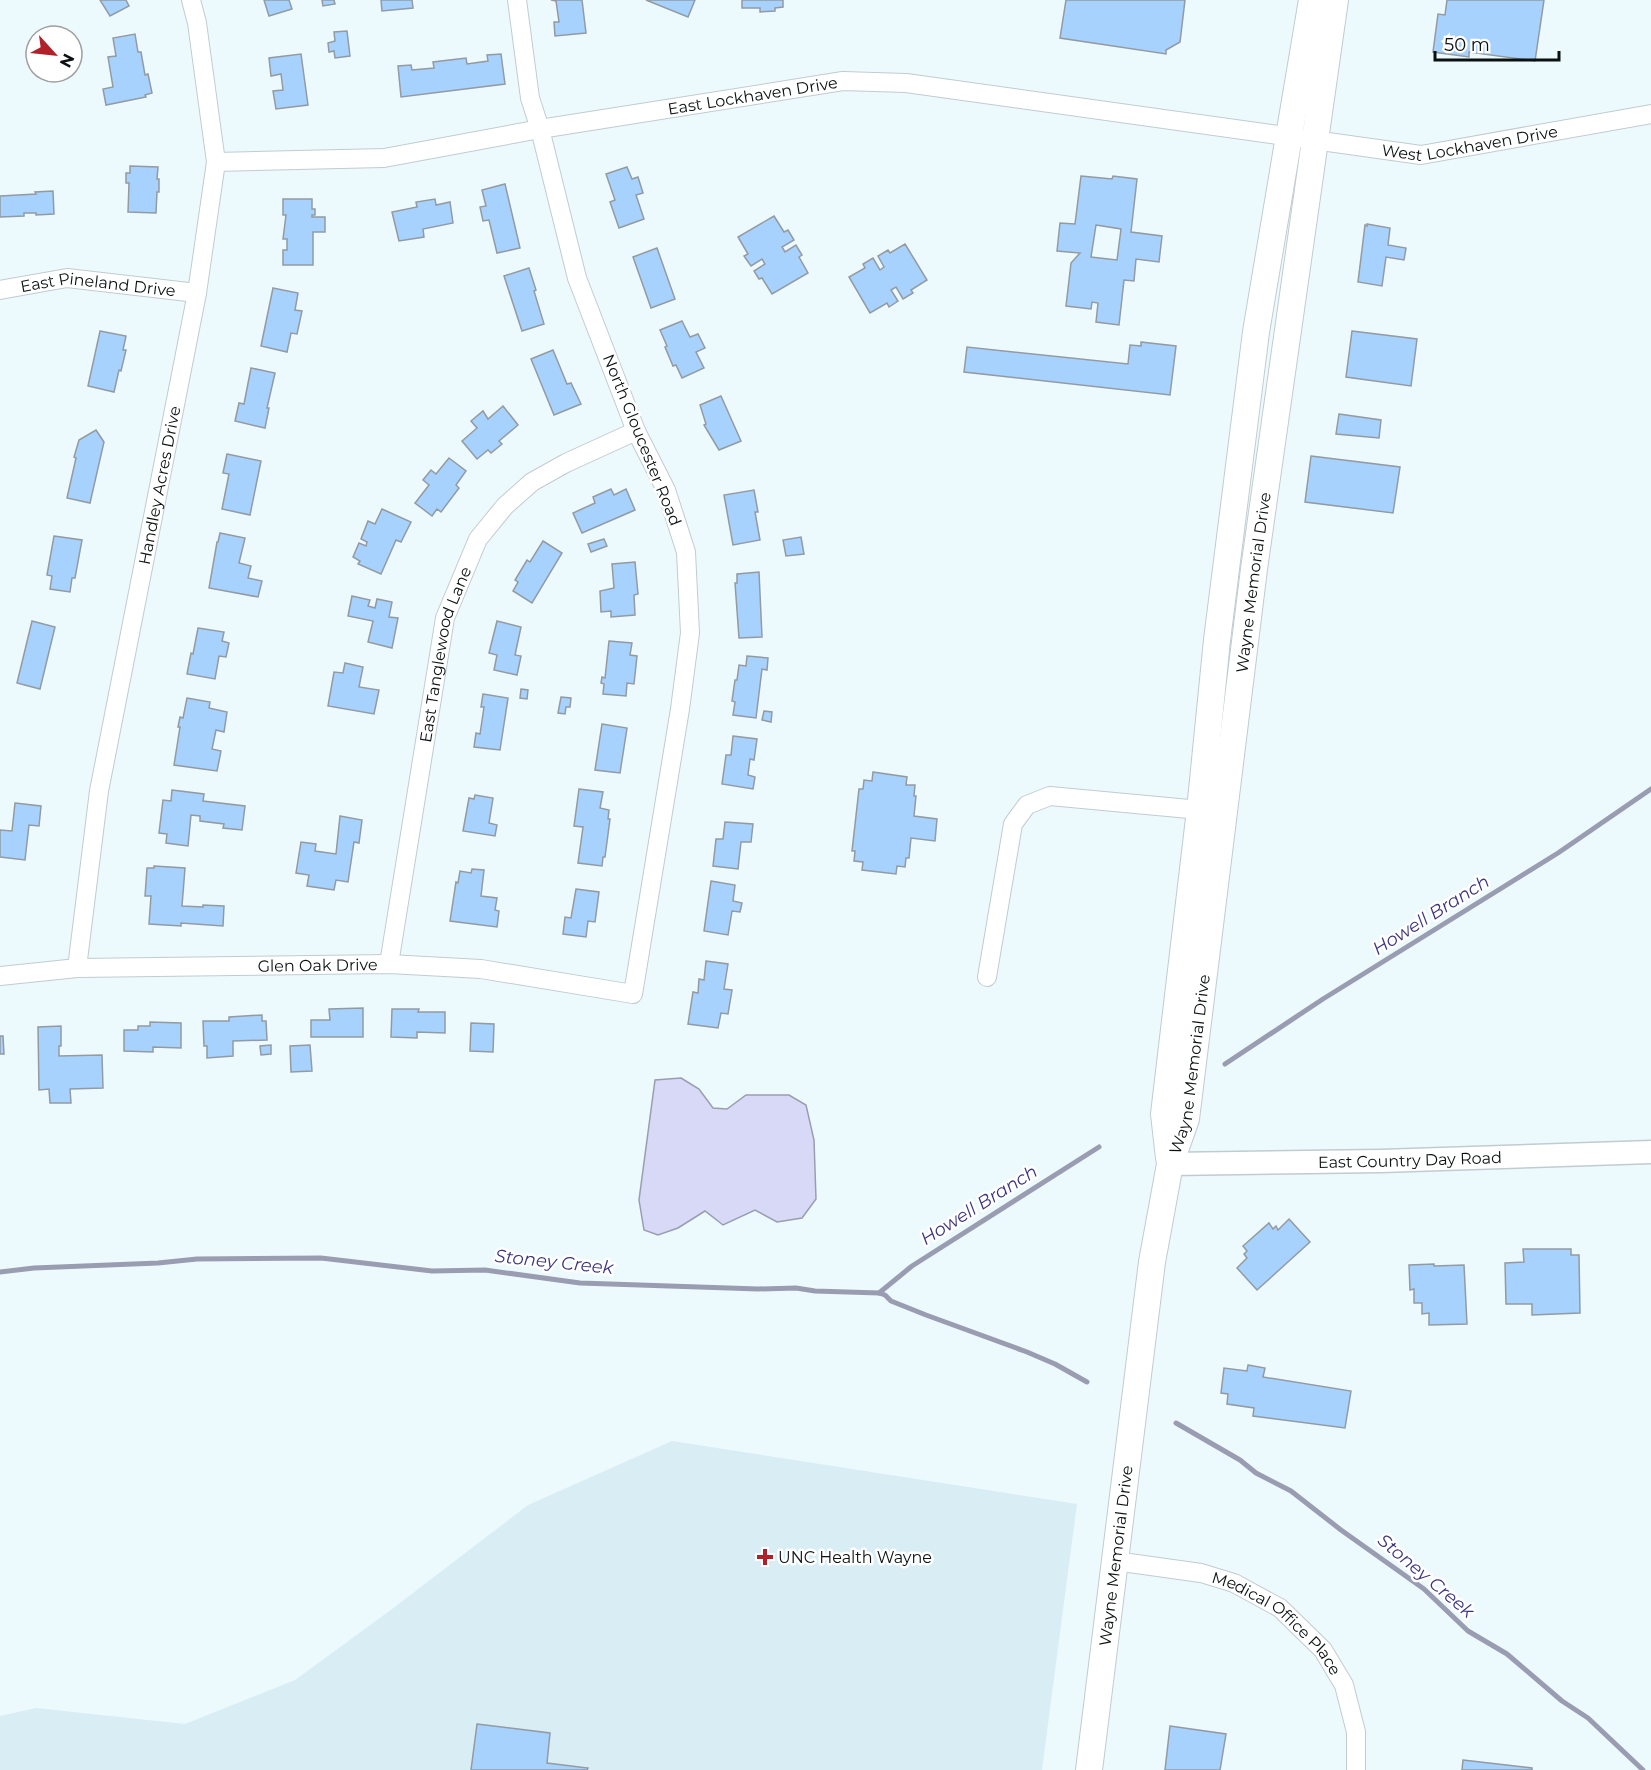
<svg xmlns="http://www.w3.org/2000/svg" width="1651" height="1770" font-family="Montserrat,sans-serif">
<style>
.built{fill:#d9eef4}
.water{fill:#d8d9f6;stroke:#9a9db1;stroke-width:1.5}
.lines{fill:none;stroke-linecap:round;stroke-linejoin:round}
.stream{stroke:#9a9db1;stroke-width:5}
.building{fill:#a7d2fe;stroke:#939aa2;stroke-width:1.5;fill-rule:evenodd}
.minor-casing{stroke:#c0ccd0;stroke-width:20}
.tertiary-casing{stroke:#c0ccd0;stroke-width:25}
.secondary-casing{stroke:#c0ccd0;stroke-width:28}
.minor{stroke:#fff;stroke-width:18}
.tertiary{stroke:#fff;stroke-width:22}
.secondary{stroke:#fff;stroke-width:26}
.poi-dot{fill:#b22129;stroke:#fff;stroke-width:2}
.labels{text-anchor:middle;dominant-baseline:central;stroke-width:5;stroke-linejoin:round;paint-order:stroke}
.street-label{font-size:16px;fill:#0b1011;stroke:#fff}
.poi-label{font-size:16px;fill:#0b1011;stroke:#fff;text-anchor:start}
.water-label{font-size:18px;font-style:italic;fill:#3b3380;stroke:#fff}
</style>
<rect width="100%" height="100%" fill="#edfafd"/>
<!-- built -->
<path class="built" d="M 672,1441 L 1077,1504 L 1042,1770 L 0,1770 L 0,1716 L 36,1708 L 185,1724 L 295,1680 L 392,1609 L 528,1505 Z"/>
<!-- water -->
<path class="water" d="M 681,1078 L 699,1089 L 713,1108 L 727,1109 L 746,1095 L 789,1095 L 806,1105 L 814,1140 L 816,1199 L 802,1218 L 777,1222 L 755,1210 L 723,1225 L 705,1211 L 678,1228 L 658,1235 L 644,1230 L 639,1200 L 655,1080 Z"/>
<g class="lines">
<!-- stream -->
<g class="stream">
<path d="M 1225,1064 L 1323,999 L 1558,853 L 1651,789"/>
<path d="M 0,1272 L 34,1268 L 158,1263 L 197,1259 L 321,1258 L 432,1271 L 485,1270 L 580,1283 L 758,1289 L 796,1288 L 815,1291 L 879,1293 L 885,1295 L 891,1301 L 926,1315 L 1027,1352 L 1055,1364 L 1087,1382"/>
<path d="M 879,1293 L 912,1266 L 1099,1147"/>
<path d="M 1176,1423 L 1240,1460 L 1256,1473 L 1291,1491 L 1341,1530 L 1424,1589 L 1468,1631 L 1507,1654 L 1562,1701 L 1588,1718 L 1643,1770"/>
</g>
</g>
<!-- building -->
<g class="building">
<path d="M 100,0 L 126,0 L 129,6 L 110,16 Z"/>
<path d="M 264,0 L 289,0 L 292,9 L 269,16 Z"/>
<path d="M 322,0 L 334,0 L 335,4 L 323,6 Z"/>
<path d="M 381,0 L 412,0 L 413,8 L 382,11 Z"/>
<path d="M 551,0 L 582,0 L 586,33 L 555,36 L 554,22 L 559,22 L 556,1 Z"/>
<path d="M 646,0 L 695,0 L 688,17 Z"/>
<path d="M 742,0 L 783,0 L 783,7 L 775,8 L 775,11 L 760,12 L 760,8 L 742,8 Z"/>
<path d="M 1066,0 L 1185,0 L 1180,42 L 1166,50 L 1166,54 L 1060,38 Z"/>
<path d="M 1447,0 L 1544,0 L 1535,61 L 1469,52 L 1469,57 L 1433,52 L 1438,14 L 1445,15 Z"/>
<path d="M 347,31 L 350,56 L 335,58 L 334,51 L 329,52 L 328,43 L 335,41 L 334,32 Z"/>
<path d="M 135,34 L 138,52 L 141,52 L 145,75 L 148,74 L 152,93 L 145,95 L 146,97 L 106,105 L 103,89 L 113,87 L 108,57 L 116,56 L 113,38 Z"/>
<path d="M 301,54 L 308,105 L 276,109 L 273,91 L 283,90 L 281,74 L 271,76 L 269,58 Z"/>
<path d="M 501,54 L 505,84 L 401,97 L 398,66 L 411,65 L 412,70 L 434,68 L 433,62 L 466,58 L 467,64 L 488,61 L 487,55 Z"/>
<path d="M 130,166 L 158,167 L 157,179 L 159,179 L 159,192 L 157,192 L 156,213 L 128,212 L 129,183 L 126,183 L 126,173 L 130,173 Z"/>
<path d="M 627,167 L 632,179 L 638,177 L 643,193 L 636,195 L 644,219 L 619,228 L 610,202 L 615,200 L 606,174 Z"/>
<path d="M 1081,176 L 1112,179 L 1113,176 L 1137,179 L 1131,232 L 1162,236 L 1159,262 L 1136,259 L 1134,281 L 1124,280 L 1119,325 L 1096,322 L 1098,303 L 1092,302 L 1091,309 L 1066,306 L 1071,263 L 1080,253 L 1057,251 L 1060,223 L 1075,224 ZM 1096,225 L 1121,229 L 1117,260 L 1091,257 Z"/>
<path d="M 505,184 L 520,248 L 497,253 L 489,220 L 483,221 L 480,207 L 486,206 L 482,190 Z"/>
<path d="M 53,191 L 54,214 L 36,215 L 36,213 L 24,213 L 24,216 L 0,217 L 0,196 L 36,194 L 35,192 Z"/>
<path d="M 283,199 L 312,199 L 312,209 L 315,209 L 315,215 L 312,215 L 312,217 L 325,217 L 325,232 L 313,232 L 313,265 L 283,265 L 283,250 L 287,250 L 287,239 L 283,239 L 286,215 L 283,215 Z"/>
<path d="M 435,199 L 436,205 L 450,202 L 453,223 L 423,229 L 424,237 L 399,241 L 392,212 L 417,207 L 416,202 Z"/>
<path d="M 774,216 L 784,232 L 788,230 L 794,240 L 782,247 L 785,252 L 796,245 L 802,255 L 799,257 L 808,273 L 772,294 L 762,278 L 759,279 L 754,271 L 765,264 L 762,259 L 751,266 L 744,256 L 748,254 L 738,237 Z"/>
<path d="M 1367,224 L 1390,228 L 1388,245 L 1406,248 L 1404,260 L 1386,257 L 1382,286 L 1358,282 L 1365,225 L 1367,226 Z"/>
<path d="M 905,244 L 927,280 L 911,290 L 913,293 L 903,299 L 896,287 L 891,290 L 898,301 L 889,307 L 887,303 L 870,313 L 849,277 L 865,268 L 863,264 L 873,258 L 880,270 L 884,267 L 878,256 L 888,250 L 890,253 Z"/>
<path d="M 657,248 L 675,299 L 651,308 L 633,257 Z"/>
<path d="M 529,268 L 536,290 L 534,291 L 544,324 L 522,331 L 504,276 Z"/>
<path d="M 273,288 L 298,293 L 295,310 L 302,311 L 297,334 L 291,333 L 287,352 L 261,346 Z"/>
<path d="M 682,321 L 690,337 L 698,334 L 705,348 L 696,352 L 704,368 L 682,378 L 676,365 L 673,366 L 665,347 L 667,346 L 660,330 Z"/>
<path d="M 100,331 L 126,336 L 123,350 L 126,350 L 121,371 L 119,370 L 114,392 L 88,386 Z"/>
<path d="M 1352,331 L 1417,339 L 1411,386 L 1346,377 Z"/>
<path d="M 1141,342 L 1176,346 L 1170,395 L 964,372 L 967,347 L 1128,364 L 1130,345 L 1141,346 Z"/>
<path d="M 553,350 L 567,384 L 571,383 L 581,404 L 554,415 L 531,359 Z"/>
<path d="M 251,368 L 275,373 L 267,408 L 269,408 L 265,428 L 235,421 L 239,403 L 244,404 Z"/>
<path d="M 721,396 L 741,441 L 719,450 L 704,425 L 706,424 L 700,405 Z"/>
<path d="M 503,406 L 518,425 L 499,441 L 502,444 L 491,453 L 488,450 L 477,459 L 462,441 L 477,428 L 471,421 L 483,411 L 488,419 Z"/>
<path d="M 1339,414 L 1381,420 L 1379,438 L 1336,434 Z"/>
<path d="M 96,430 L 104,442 L 90,503 L 67,498 L 76,458 L 74,457 L 79,440 Z"/>
<path d="M 227,454 L 261,461 L 250,515 L 222,509 L 229,474 L 223,473 Z"/>
<path d="M 1311,456 L 1400,467 L 1393,513 L 1305,502 Z"/>
<path d="M 449,458 L 466,471 L 456,485 L 459,488 L 441,512 L 437,509 L 432,516 L 415,503 L 429,485 L 423,480 L 431,470 L 436,474 Z"/>
<path d="M 611,489 L 614,495 L 626,489 L 635,510 L 582,533 L 573,513 L 595,503 L 593,497 Z"/>
<path d="M 754,490 L 758,512 L 755,512 L 760,540 L 733,545 L 724,495 Z"/>
<path d="M 382,509 L 411,522 L 401,542 L 396,540 L 381,574 L 358,564 L 360,561 L 353,557 L 359,543 L 366,546 L 367,542 L 361,539 L 368,521 L 375,524 Z"/>
<path d="M 220,533 L 245,538 L 239,563 L 251,566 L 248,578 L 262,581 L 258,597 L 209,588 L 217,542 L 218,542 Z"/>
<path d="M 54,536 L 82,540 L 75,578 L 72,578 L 70,592 L 50,589 L 52,576 L 47,575 Z"/>
<path d="M 801,537 L 804,554 L 786,556 L 783,540 Z"/>
<path d="M 604,539 L 607,546 L 591,552 L 588,544 Z"/>
<path d="M 543,541 L 562,553 L 532,603 L 513,591 L 518,582 L 515,580 L 527,560 L 530,562 Z"/>
<path d="M 635,562 L 638,594 L 634,595 L 635,615 L 611,617 L 611,611 L 601,612 L 600,591 L 614,588 L 612,564 Z"/>
<path d="M 759,572 L 762,637 L 739,638 L 735,583 L 737,583 L 737,574 Z"/>
<path d="M 352,596 L 370,600 L 368,606 L 375,608 L 377,599 L 392,602 L 389,617 L 398,618 L 392,648 L 368,642 L 373,621 L 348,616 Z"/>
<path d="M 32,621 L 55,627 L 40,689 L 17,683 Z"/>
<path d="M 497,621 L 521,627 L 515,655 L 521,656 L 517,675 L 494,670 L 497,655 L 489,653 Z"/>
<path d="M 198,628 L 224,632 L 222,641 L 229,643 L 226,657 L 219,656 L 215,679 L 187,674 L 191,653 L 193,654 Z"/>
<path d="M 609,641 L 632,643 L 630,655 L 637,656 L 634,684 L 627,683 L 626,696 L 603,694 L 604,684 L 601,683 L 602,677 L 605,678 Z"/>
<path d="M 747,656 L 768,658 L 767,670 L 762,669 L 756,718 L 733,715 L 735,702 L 732,701 L 735,680 L 737,680 L 739,665 L 746,666 Z"/>
<path d="M 345,663 L 363,667 L 359,687 L 379,690 L 374,714 L 328,706 L 334,672 L 343,673 Z"/>
<path d="M 521,689 L 528,690 L 527,699 L 520,698 Z"/>
<path d="M 483,694 L 508,698 L 500,750 L 474,747 L 476,733 L 480,734 L 484,707 L 481,707 Z"/>
<path d="M 561,697 L 571,698 L 570,707 L 566,707 L 565,714 L 558,713 Z"/>
<path d="M 187,698 L 210,702 L 209,708 L 227,712 L 224,732 L 216,730 L 212,749 L 221,751 L 217,771 L 174,765 L 180,727 L 178,727 L 180,717 L 183,718 Z"/>
<path d="M 764,711 L 772,712 L 771,722 L 762,720 Z"/>
<path d="M 602,724 L 627,728 L 620,773 L 595,770 Z"/>
<path d="M 733,736 L 757,739 L 754,760 L 750,759 L 748,775 L 755,777 L 753,789 L 722,784 L 726,755 L 731,755 Z"/>
<path d="M 873,772 L 907,777 L 906,785 L 915,785 L 914,796 L 916,796 L 914,816 L 937,819 L 935,841 L 911,838 L 909,858 L 906,858 L 905,867 L 897,866 L 896,874 L 862,870 L 863,862 L 854,861 L 855,851 L 852,851 L 859,789 L 863,789 L 864,780 L 872,781 Z"/>
<path d="M 579,789 L 603,792 L 600,808 L 609,810 L 608,819 L 610,819 L 605,857 L 603,857 L 602,866 L 578,863 L 583,827 L 574,826 Z"/>
<path d="M 172,790 L 204,794 L 203,801 L 245,806 L 242,830 L 223,828 L 224,824 L 200,821 L 200,816 L 191,815 L 188,846 L 166,843 L 167,834 L 159,833 L 163,800 L 171,801 Z"/>
<path d="M 475,795 L 493,798 L 489,823 L 497,825 L 495,836 L 463,831 L 469,798 L 474,799 Z"/>
<path d="M 15,803 L 41,806 L 39,826 L 29,825 L 25,860 L 0,857 L 0,830 L 12,831 Z"/>
<path d="M 340,816 L 362,820 L 359,843 L 354,842 L 348,882 L 336,880 L 334,890 L 307,886 L 309,875 L 296,873 L 301,842 L 316,844 L 315,851 L 336,854 Z"/>
<path d="M 725,822 L 753,824 L 751,842 L 741,842 L 738,869 L 713,866 L 716,839 L 723,839 Z"/>
<path d="M 154,866 L 185,868 L 182,906 L 203,907 L 203,905 L 224,906 L 223,926 L 181,923 L 181,926 L 149,924 L 151,896 L 145,896 L 147,868 L 154,868 Z"/>
<path d="M 472,869 L 484,870 L 481,896 L 497,898 L 495,910 L 499,911 L 497,927 L 450,921 L 456,882 L 458,883 L 460,871 L 471,873 Z"/>
<path d="M 711,881 L 735,885 L 733,901 L 742,903 L 740,912 L 732,911 L 728,935 L 704,931 Z"/>
<path d="M 576,889 L 599,892 L 595,922 L 588,921 L 586,937 L 563,934 L 565,917 L 571,918 Z"/>
<path d="M 706,961 L 728,964 L 724,989 L 732,990 L 728,1014 L 721,1013 L 718,1028 L 688,1024 L 693,992 L 698,993 L 699,979 L 704,980 Z"/>
<path d="M 363,1008 L 363,1037 L 311,1037 L 311,1020 L 330,1020 L 329,1009 Z"/>
<path d="M 392,1009 L 419,1009 L 418,1012 L 445,1012 L 445,1033 L 417,1032 L 417,1038 L 391,1037 Z"/>
<path d="M 262,1015 L 262,1021 L 266,1021 L 267,1040 L 233,1041 L 233,1056 L 207,1058 L 207,1046 L 204,1046 L 203,1021 L 229,1021 L 229,1017 Z"/>
<path d="M 150,1022 L 181,1023 L 181,1048 L 153,1047 L 153,1052 L 124,1051 L 124,1030 L 138,1030 L 138,1026 L 150,1026 Z"/>
<path d="M 471,1023 L 494,1024 L 493,1052 L 470,1051 Z"/>
<path d="M 61,1026 L 61,1046 L 59,1046 L 59,1056 L 102,1055 L 103,1088 L 70,1089 L 71,1103 L 50,1103 L 49,1089 L 39,1090 L 38,1027 Z"/>
<path d="M 0,1036 L 3,1036 L 4,1054 L 0,1054 Z"/>
<path d="M 271,1045 L 271,1054 L 261,1055 L 260,1046 Z"/>
<path d="M 310,1045 L 312,1071 L 291,1072 L 290,1046 Z"/>
<path d="M 1289,1219 L 1310,1242 L 1257,1290 L 1237,1268 L 1247,1258 L 1244,1254 L 1247,1251 L 1243,1246 L 1269,1223 L 1273,1229 L 1276,1226 L 1278,1230 Z"/>
<path d="M 1523,1249 L 1571,1249 L 1571,1255 L 1579,1255 L 1580,1313 L 1532,1315 L 1532,1304 L 1506,1304 L 1505,1263 L 1524,1262 Z"/>
<path d="M 1434,1264 L 1434,1266 L 1464,1265 L 1467,1324 L 1429,1325 L 1429,1313 L 1422,1314 L 1422,1303 L 1414,1303 L 1414,1289 L 1410,1290 L 1409,1265 Z"/>
<path d="M 1248,1365 L 1265,1368 L 1263,1377 L 1351,1391 L 1345,1428 L 1253,1416 L 1254,1408 L 1227,1404 L 1228,1394 L 1221,1393 L 1224,1368 L 1247,1371 Z"/>
<path d="M 477,1724 L 550,1733 L 547,1763 L 588,1768 L 587,1770 L 471,1770 Z"/>
<path d="M 1170,1726 L 1226,1734 L 1220,1770 L 1165,1770 Z"/>
<path d="M 1463,1760 L 1532,1768 L 1532,1770 L 1462,1770 Z"/>
</g>
<g class="lines">
<defs>
<g id="minor">
<path id="s1" d="M 216,162 L 384,158 L 540,129 L 843,81 L 906,83 L 1421,155 L 1651,114"/>
<path id="s2" d="M 0,290 L 67,278 L 197,293"/>
<path id="s3" d="M 389,964 L 445,618 L 478,539 L 505,506 L 532,482 L 566,463 L 636,431"/>
<path id="s4" d="M 77,968 L 99,791 L 197,293 L 216,162 L 197,23 L 191,0"/>
<path id="s5" d="M 0,976 L 77,968 L 389,964 L 481,969 L 633,994 L 680,709 L 690,633 L 686,552 L 666,490 L 636,431 L 577,278 L 540,129 L 530,98 L 517,0"/>
<path d="M 987,977 L 1013,824 L 1027,805 L 1050,796 L 1200,810"/>
<path id="s6" d="M 1115,1561 L 1201,1573 L 1234,1583 L 1280,1608 L 1323,1650 L 1344,1685 L 1356,1732 L 1356,1770"/>
</g>
<g id="tertiary">
<path id="s7" d="M 1170,1164 L 1381,1161 L 1651,1152"/>
</g>
<g id="secondary">
<path d="M 1169,1158 L 1164,1114 L 1200,810 L 1217,640 L 1256,332 L 1312,0"/>
<path id="s8" d="M 1089,1770 L 1152,1262 L 1170,1164 L 1186,1119 L 1254,569 L 1335,0"/>
</g>
</defs>
<!-- minor casing -->
<use href="#minor" class="minor-casing"/>
<!-- tertiary casing -->
<use href="#tertiary" class="tertiary-casing"/>
<!-- secondary casing -->
<use href="#secondary" class="secondary-casing"/>
<!-- minor -->
<use href="#minor" class="minor"/>
<!-- tertiary -->
<use href="#tertiary" class="tertiary"/>
<!-- secondary -->
<use href="#secondary" class="secondary"/>
</g>
<!-- markers -->
<path class="poi-dot" d="M762 1548h6v6h6v6h-6v6h-6v-6h-6v-6h6z"/>
<g class="labels">
<!-- street labels -->
<g class="street-label">
<text stroke="none"><textPath href="#s1" startOffset="542">East Lockhaven Drive</textPath></text>
<text stroke="none"><textPath href="#s1" startOffset="1266">West Lockhaven Drive</textPath></text>
<text stroke="none"><textPath href="#s2" startOffset="99">East Pineland Drive</textPath></text>
<text transform="translate(642 440) rotate(68)">North Gloucester Road</text>
<text stroke="none"><textPath href="#s4" startOffset="490">Handley Acres Drive</textPath></text>
<text stroke="none"><textPath href="#s8" startOffset="1200">Wayne Memorial Drive</textPath></text>
<text stroke="none"><textPath href="#s3" startOffset="315">East Tanglewood Lane</textPath></text>
<text stroke="none"><textPath href="#s5" startOffset="318">Glen Oak Drive</textPath></text>
<text stroke="none"><textPath href="#s8" startOffset="714">Wayne Memorial Drive</textPath></text>
<text stroke="none"><textPath href="#s7" startOffset="240">East Country Day Road</textPath></text>
<text stroke="none"><textPath href="#s8" startOffset="216">Wayne Memorial Drive</textPath></text>
<text stroke="none"><textPath href="#s6" startOffset="180">Medical Office Place</textPath></text>
</g>
<!-- poi labels -->
<g class="poi-label">
<text x="778" y="1557">UNC Health Wayne</text>
</g>
<!-- water labels -->
<g class="water-label">
<text transform="translate(1431 915) rotate(-32)">Howell Branch</text>
<text transform="translate(979 1205) rotate(-32)">Howell Branch</text>
<text transform="translate(554 1262) rotate(6)">Stoney Creek</text>
<text transform="translate(1426 1576) rotate(40)">Stoney Creek</text>
</g>
</g>
<!-- north arrow -->
<g transform="translate(54 54) rotate(117)"><circle r="28" fill="#ffffff" stroke="#9d9fa0" stroke-width="1.5"/>
<path d="M0-4.5L10 22L0 15L-10 22Z" fill="#b22129"/>
<text y="-9" font-size="16" font-weight="bold" text-anchor="middle" fill="#0b1011">N</text>
</g>
<!-- scale -->
<path d="M1435 51v9h124v-9" fill="none" stroke="#0b1011" stroke-width="3"/>
<text x="1444" y="51" font-size="18" fill="#0b1011" stroke="#ffffff" stroke-width="4.5" paint-order="stroke">50 m</text>
</svg>
